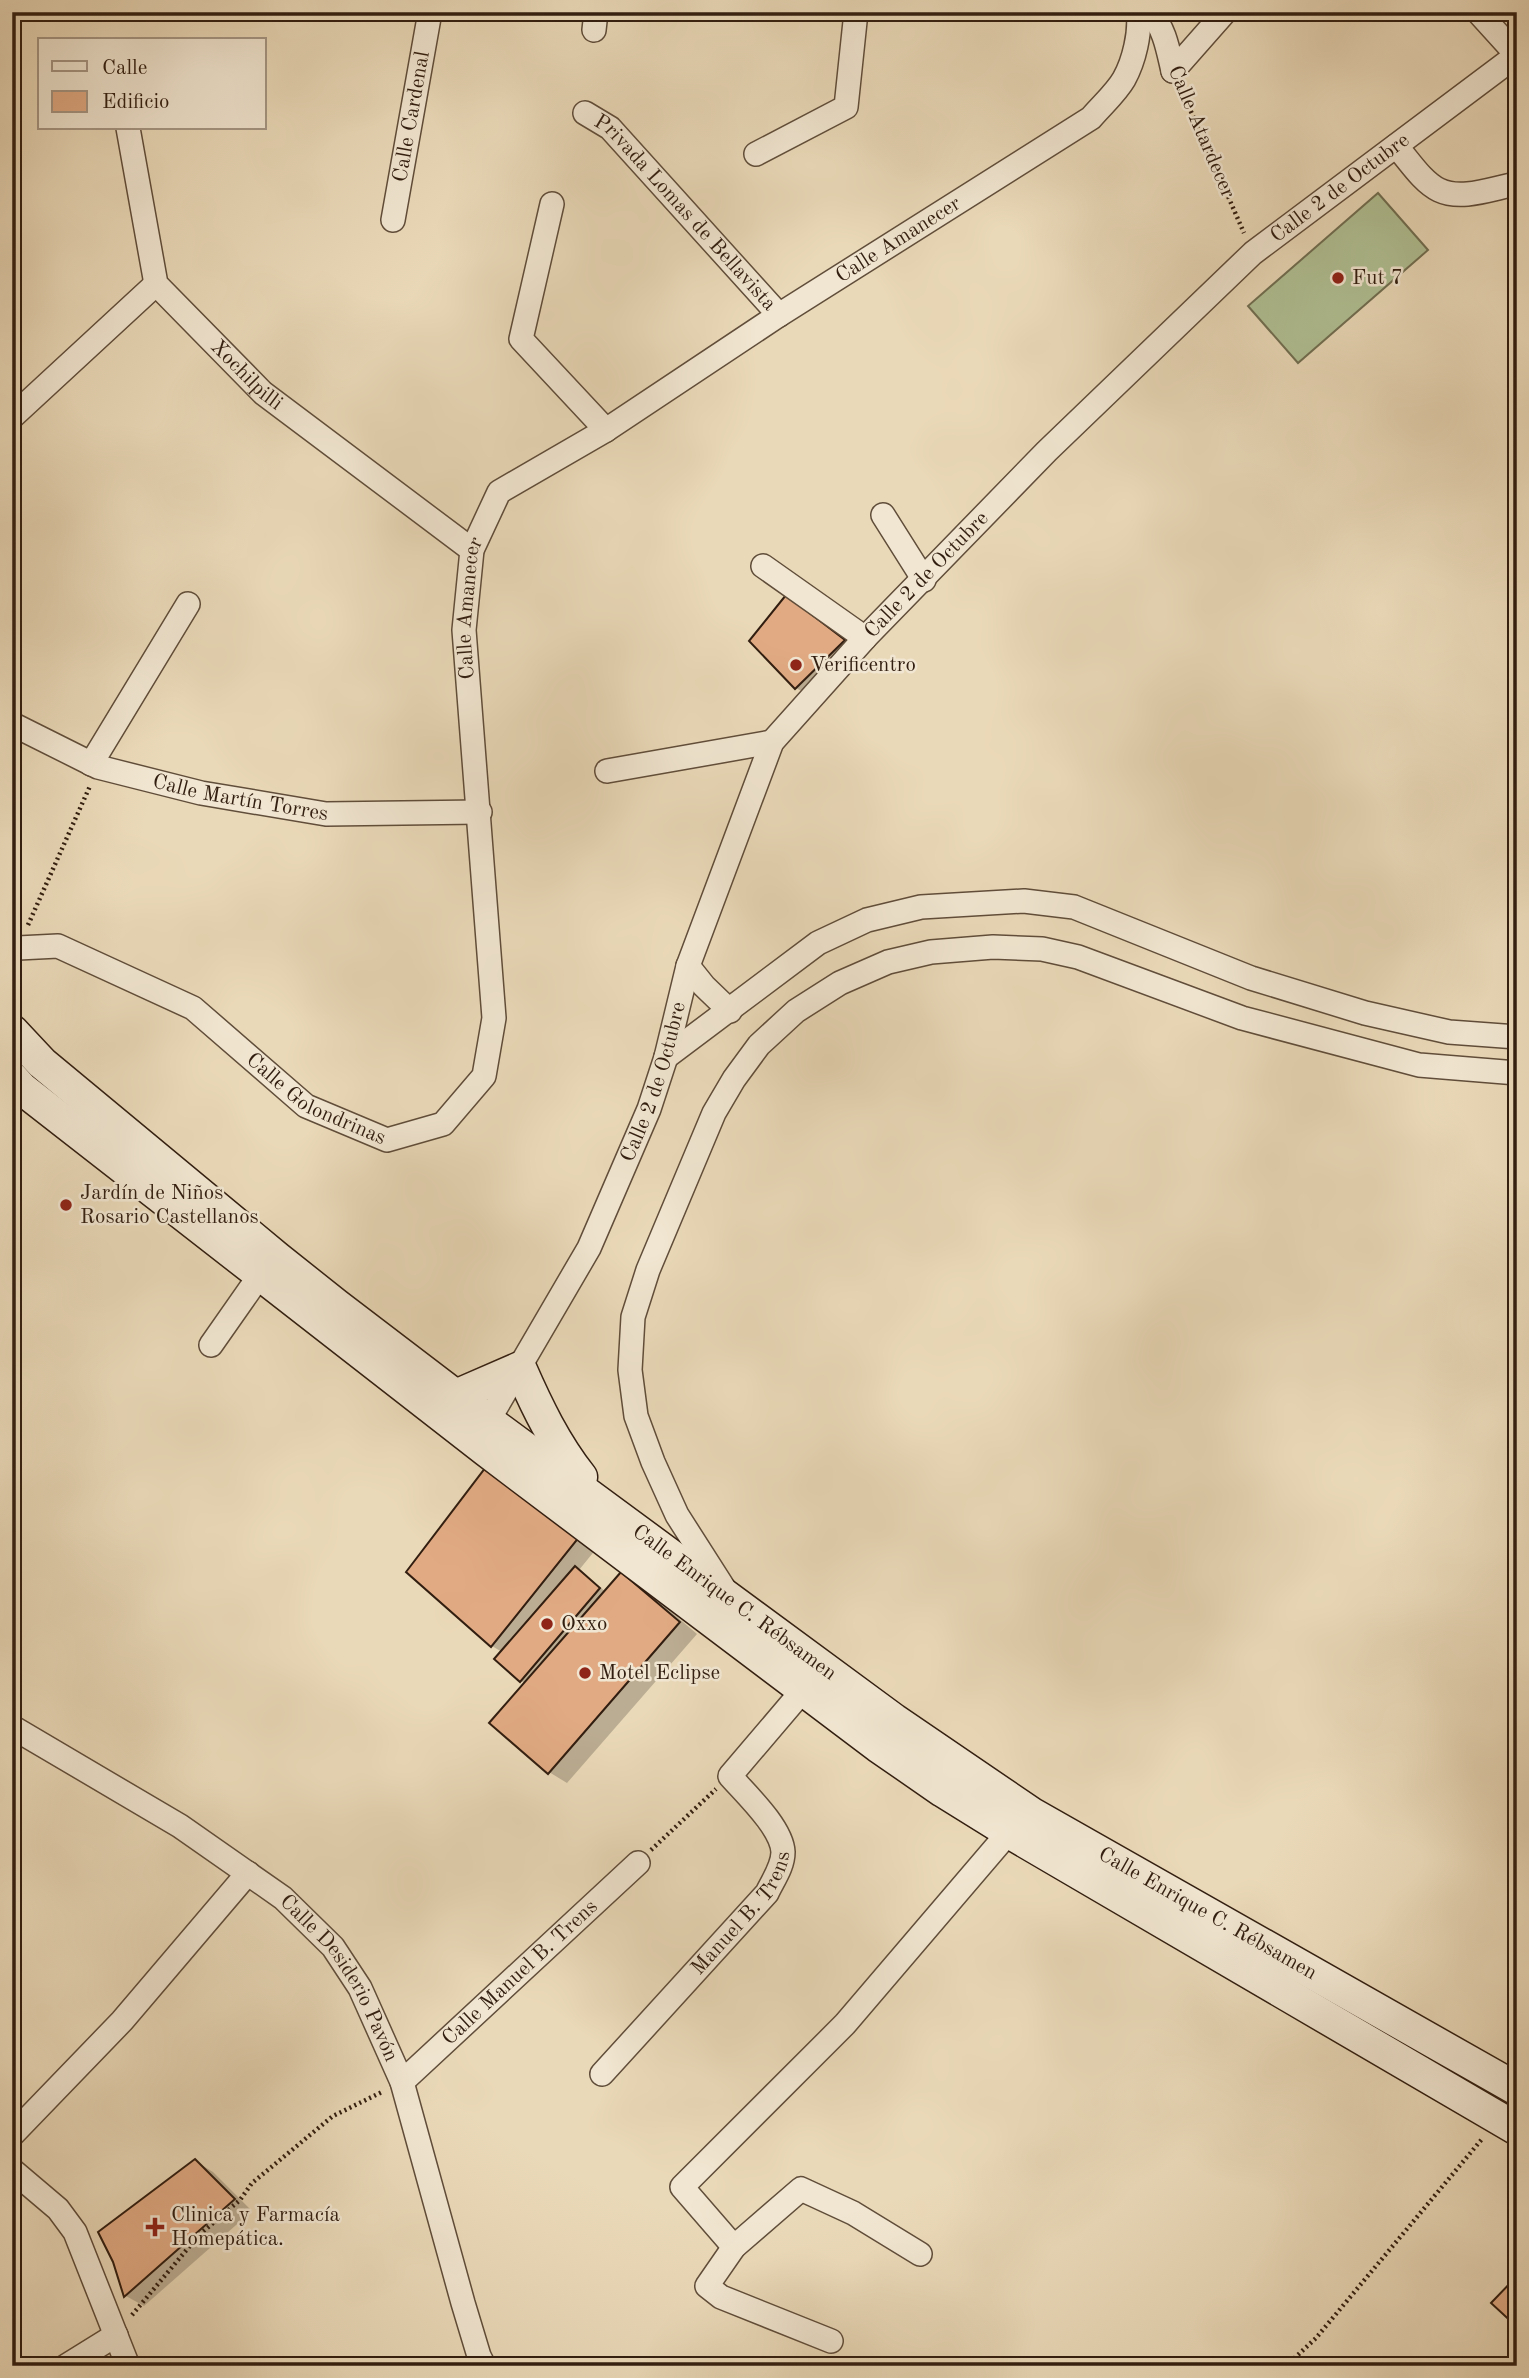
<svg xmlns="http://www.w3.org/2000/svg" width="1529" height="2378" font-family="'Old Standard TT',serif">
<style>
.pitch{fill:#b0c094;stroke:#716f52;stroke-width:2}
.shadow{fill:#0003}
.building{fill:#e1aa83;stroke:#321e10;stroke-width:2}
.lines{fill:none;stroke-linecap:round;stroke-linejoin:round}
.street-casing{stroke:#604d3a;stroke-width:26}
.secondary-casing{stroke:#321e10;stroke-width:35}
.path{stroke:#321e10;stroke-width:4.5;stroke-dasharray:2 3.5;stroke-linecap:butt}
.street{stroke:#f1e6d1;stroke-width:23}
.secondary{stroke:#f1e6d1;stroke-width:32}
.poi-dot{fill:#8f2418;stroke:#f1e6d1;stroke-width:2.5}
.labels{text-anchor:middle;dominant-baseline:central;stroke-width:5;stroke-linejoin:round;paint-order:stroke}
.street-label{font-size:21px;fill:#321e10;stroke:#f1e6d1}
.poi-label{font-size:21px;fill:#321e10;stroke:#f1e6d1;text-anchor:start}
</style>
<rect width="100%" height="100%" fill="#ead9b8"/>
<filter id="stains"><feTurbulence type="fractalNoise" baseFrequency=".00286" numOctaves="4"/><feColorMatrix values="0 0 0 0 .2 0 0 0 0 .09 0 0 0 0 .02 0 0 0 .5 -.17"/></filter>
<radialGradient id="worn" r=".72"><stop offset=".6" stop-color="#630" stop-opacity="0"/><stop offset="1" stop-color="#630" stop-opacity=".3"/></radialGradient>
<!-- pitch -->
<path class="pitch" d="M 1378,193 L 1428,250 L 1298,363 L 1248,306 Z"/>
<!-- shadow -->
<g class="shadow">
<path d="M 800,605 L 857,649 L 809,695 L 796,688 Z"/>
<path d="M 489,1466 L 601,1543 L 579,1570 L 606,1592 L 621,1574 L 640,1585 L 697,1634 L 567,1783 L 549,1772 L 526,1684 L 521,1681 L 502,1652 L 492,1646 L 409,1572 Z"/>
<path d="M 195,2161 L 213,2172 L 252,2211 L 144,2306 L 126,2296 L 114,2262 Z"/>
</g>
<!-- building -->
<g class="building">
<path d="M 786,595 L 845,640 L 795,689 L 749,641 Z"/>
<path d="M 489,1463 L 584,1531 L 491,1647 L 406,1572 Z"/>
<path d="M 575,1566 L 600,1588 L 520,1682 L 494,1659 Z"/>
<path d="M 621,1572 L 680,1622 L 548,1774 L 489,1723 Z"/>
<path d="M 195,2159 L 235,2199 L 124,2297 L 113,2262 L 98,2232 Z"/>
<path d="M 1517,2276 L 1517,2327 L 1491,2303 Z"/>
</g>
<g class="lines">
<defs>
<g id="street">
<path d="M 1150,12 C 1165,29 1168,50 1173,71"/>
<path d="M 1478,12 L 1517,55"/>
<path d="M 594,30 L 596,12"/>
<path d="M 1173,71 L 1225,12"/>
<path id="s1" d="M 585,113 L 610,128 L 779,315"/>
<path id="s2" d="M 128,128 L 156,284 L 263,393 L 472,550"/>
<path d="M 1396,146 C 1408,159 1422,182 1439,190 C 1462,201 1493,188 1517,184"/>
<path d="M 756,154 L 846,107 L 856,12"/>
<path d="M 552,204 L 521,339 L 606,430"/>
<path id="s3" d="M 393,220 L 430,12"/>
<path d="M 12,417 L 156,284"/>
<path d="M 883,515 L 924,580"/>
<path d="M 763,566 L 865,638"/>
<path id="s4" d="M 12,724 L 98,767 L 201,793 L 326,814 L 480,812"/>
<path d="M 91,764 L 188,604"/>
<path d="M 607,771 L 772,742"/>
<path id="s5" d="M 12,951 L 18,948 L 58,946 L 193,1008 L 306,1106 L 387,1140 L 443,1124 L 484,1076 L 494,1018 L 464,630 L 472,550 L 499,492 L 606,430 L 779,315 L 1091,118 C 1102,105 1116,93 1124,79 C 1134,61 1141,32 1138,12"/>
<path d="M 688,966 L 704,986 L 730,1011"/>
<path d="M 666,1057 L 818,943 L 867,920 L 921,907 L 1024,901 L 1074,907 L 1251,978 L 1365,1013 L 1449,1032 L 1517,1037"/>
<path d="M 211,1345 L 260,1275"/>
<path id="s6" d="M 488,1434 L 488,1421 L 589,1248 L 649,1109 L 666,1057 L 688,966 L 772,742 L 865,638 L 1047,451 L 1253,253 L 1517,55"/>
<path d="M 723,1587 L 677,1515 L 653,1462 L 636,1416 L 630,1370 L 633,1317 L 648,1270 L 714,1113 L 734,1079 L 759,1045 L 796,1011 L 840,983 L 888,962 L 931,952 L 993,947 L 1042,949 L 1078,957 L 1242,1018 L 1419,1065 L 1517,1073"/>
<path id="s7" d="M 12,1727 L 180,1826 L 283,1898 L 333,1947 L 360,1988 L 402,2082 L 463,2303 L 479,2356 L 484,2366"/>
<path id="s8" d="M 602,2074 L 767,1893 C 773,1880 783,1867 783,1852 C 782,1828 746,1794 730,1776 L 804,1689"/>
<path id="s9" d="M 402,2082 L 638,1863"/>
<path d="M 12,2135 L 122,2021 L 248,1873"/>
<path d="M 12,2170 L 58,2209 L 75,2232 L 128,2366"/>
<path d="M 734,2247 L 682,2187 L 845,2024 L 1009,1832"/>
<path d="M 831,2341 L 721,2297 L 707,2286 L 734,2247 L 801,2189 L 853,2213 L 920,2254"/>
<path d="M 66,2366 L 116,2335"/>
</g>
<g id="secondary">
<path id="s10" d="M 12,1031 L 42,1063 L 277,1258 L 336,1305 L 488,1421 L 894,1720 L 1032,1814 L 1517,2089"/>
<path d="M 12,1078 L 21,1088 L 487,1451 L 878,1746 L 943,1791 L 1009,1832 L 1517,2129"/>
<path d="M 458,1395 L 520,1368 C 537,1407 555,1444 581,1477"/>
</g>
</defs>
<!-- street casing -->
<use href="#street" class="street-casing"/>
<!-- secondary casing -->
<use href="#secondary" class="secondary-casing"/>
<!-- path -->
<g class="path">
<path d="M 1182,91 L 1244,233"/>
<path d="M 28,925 L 90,786"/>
<path d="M 651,1850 L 716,1789"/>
<path d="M 132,2315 L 199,2235 L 240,2200 L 252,2183 L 333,2116 L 384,2091"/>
<path d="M 1286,2366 L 1316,2338 L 1482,2139"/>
</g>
<!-- street -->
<use href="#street" class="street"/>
<!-- secondary -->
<use href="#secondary" class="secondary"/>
</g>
<!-- markers -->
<g class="poi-dot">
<circle cx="1338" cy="278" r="7"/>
<circle cx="796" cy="665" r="7"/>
<circle cx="66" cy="1205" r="7"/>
<circle cx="547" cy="1624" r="7"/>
<circle cx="585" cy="1673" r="7"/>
<path d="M151.5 2216.5h7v7h7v7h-7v7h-7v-7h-7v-7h7z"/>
</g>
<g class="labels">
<!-- street labels -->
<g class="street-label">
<text stroke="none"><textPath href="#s3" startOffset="105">Calle Cardenal</textPath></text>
<text transform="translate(1201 132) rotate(67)">Calle Atardecer</text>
<text stroke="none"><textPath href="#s6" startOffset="1547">Calle 2 de Octubre</textPath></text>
<text stroke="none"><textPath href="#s1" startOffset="142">Privada Lomas de Bellavista</textPath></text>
<text stroke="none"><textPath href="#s5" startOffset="1619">Calle Amanecer</textPath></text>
<text stroke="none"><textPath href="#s2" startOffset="287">Xochilpilli</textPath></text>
<text stroke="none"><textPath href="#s6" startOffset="980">Calle 2 de Octubre</textPath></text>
<text stroke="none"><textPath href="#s5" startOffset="1024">Calle Amanecer</textPath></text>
<text stroke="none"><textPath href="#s4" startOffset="242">Calle Martín Torres</textPath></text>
<text stroke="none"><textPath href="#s6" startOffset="392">Calle 2 de Octubre</textPath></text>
<text stroke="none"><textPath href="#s5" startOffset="350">Calle Golondrinas</textPath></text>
<text stroke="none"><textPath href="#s10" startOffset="922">Calle Enrique C. Rébsamen</textPath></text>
<text stroke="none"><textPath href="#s8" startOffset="214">Manuel B. Trens</textPath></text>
<text stroke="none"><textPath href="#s10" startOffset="1489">Calle Enrique C. Rébsamen</textPath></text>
<text stroke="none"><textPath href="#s9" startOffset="161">Calle Manuel B. Trens</textPath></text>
<text stroke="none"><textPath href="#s7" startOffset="420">Calle Desiderio Pavón</textPath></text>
</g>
<!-- poi labels -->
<g class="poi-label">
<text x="1352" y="278">Fut 7</text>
<text x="810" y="665">Verificentro</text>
<text x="80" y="1193">Jardín de Niños<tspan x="80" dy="24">Rosario Castellanos</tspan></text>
<text x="561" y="1624">Oxxo</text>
<text x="599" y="1673">Motel Eclipse</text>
<text x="171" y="2215">Clinica y Farmacía<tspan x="171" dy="24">Homepática.</tspan></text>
</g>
</g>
<!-- margin -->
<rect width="1529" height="2378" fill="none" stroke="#ead9b8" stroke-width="42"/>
<rect x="14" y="14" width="1501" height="2350" fill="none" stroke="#321e10" stroke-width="3.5"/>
<rect x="21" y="21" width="1487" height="2336" fill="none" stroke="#321e10" stroke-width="2"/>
<!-- legend -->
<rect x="38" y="38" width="228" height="91" fill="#f1e6d1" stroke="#a59684" stroke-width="2"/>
<rect x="52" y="61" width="35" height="10" fill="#f1e6d1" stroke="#a59684" stroke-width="2"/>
<text x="102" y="74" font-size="21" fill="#321e10">Calle</text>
<rect x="52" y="91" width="35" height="21" fill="#e1aa83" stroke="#a59684" stroke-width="2"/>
<text x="102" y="108" font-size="21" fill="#321e10">Edificio</text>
<rect width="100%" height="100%" filter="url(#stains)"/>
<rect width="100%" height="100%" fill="url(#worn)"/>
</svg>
